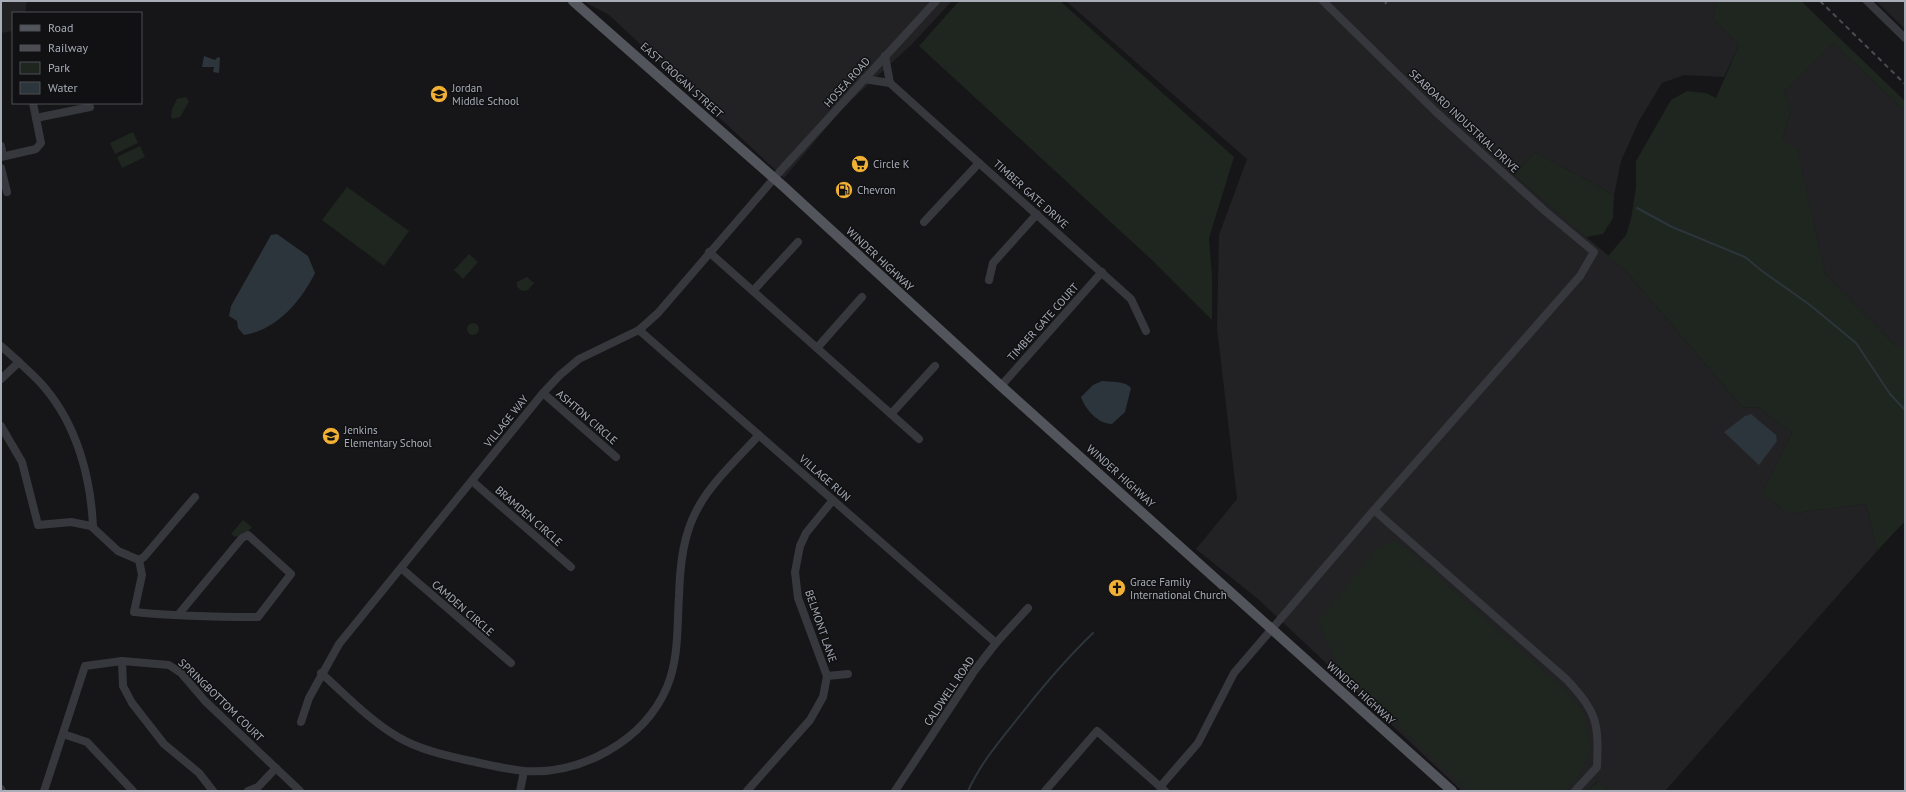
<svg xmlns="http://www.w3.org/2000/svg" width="1906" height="792" font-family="'PT Sans',sans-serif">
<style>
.built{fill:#222225}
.green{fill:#1e261f}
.water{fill:#2c353c}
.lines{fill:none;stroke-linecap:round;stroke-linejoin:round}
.stream{stroke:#2c353c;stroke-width:2}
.minor{stroke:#37383d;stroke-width:8}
.major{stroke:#53555c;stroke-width:10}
.rail{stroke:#4a4c52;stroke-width:2;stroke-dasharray:5 4;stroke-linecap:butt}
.labels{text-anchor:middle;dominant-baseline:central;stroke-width:3;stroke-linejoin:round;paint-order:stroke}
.street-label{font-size:11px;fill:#a8adb8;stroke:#111113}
.poi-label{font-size:11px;fill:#a8adb8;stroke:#111113;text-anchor:start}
</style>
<rect width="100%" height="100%" fill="#161618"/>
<!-- built -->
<g class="built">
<path d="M 1,1 L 27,1 L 25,13 L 13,13 L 13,31 L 1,33 Z"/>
<path d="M 583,1 L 952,1 L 912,44 L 843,108 L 784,178 L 609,15 Z"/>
<path d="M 1066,1 L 1717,1 L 1713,18 L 1739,45 L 1724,77 L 1684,75 L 1662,83 L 1639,121 L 1621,161 L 1614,195 L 1535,152 L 1514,175 L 1625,270 L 1743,408 L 1758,407 L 1792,433 L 1762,493 L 1788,514 L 1866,504 L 1877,551 L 1665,791 L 1607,791 L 1598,781 L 1587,791 L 1462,791 L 1258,599 L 1196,549 L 1237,499 L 1217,328 L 1219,235 L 1247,159 Z"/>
<path d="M 1876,1 L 1905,1 L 1905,29 Z"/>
<path d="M 1833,43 L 1905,111 L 1905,347 L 1897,347 L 1825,274 L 1797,149 L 1782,140 L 1791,111 L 1784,92 Z"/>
</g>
<!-- green -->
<g class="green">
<path d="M 959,1 L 1060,1 L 1234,157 L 1209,238 L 1212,276 L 1212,320 L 1153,261 L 919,46 Z"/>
<path d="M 1717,1 L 1801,1 L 1905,101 L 1905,111 L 1833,43 L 1784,92 L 1791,111 L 1782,140 L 1797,148 L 1825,274 L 1897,347 L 1905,347 L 1905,521 L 1877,551 L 1866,504 L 1788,514 L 1762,493 L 1792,433 L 1758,407 L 1743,408 L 1625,270 L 1608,256 L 1626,235 L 1631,219 L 1636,187 L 1636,161 L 1671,100 L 1687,91 L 1706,93 L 1716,98 L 1739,45 L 1713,18 Z"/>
<path d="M 186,97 L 189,102 L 180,117 L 173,119 L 171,117 L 172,109 L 177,99 Z"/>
<path d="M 133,132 L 138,143 L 115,154 L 110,143 Z"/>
<path d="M 140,146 L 145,157 L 122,168 L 117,157 Z"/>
<path d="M 1535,152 L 1614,195 L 1613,218 L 1603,234 L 1586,237 L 1514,175 Z"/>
<path d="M 347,187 L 409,231 L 384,266 L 322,220 Z"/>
<path d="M 469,254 L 478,262 L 463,279 L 454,270 Z"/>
<path d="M 527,277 L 534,283 L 528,290 L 522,291 L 517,287 L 517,282 Z"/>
<circle cx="473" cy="329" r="6"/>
<path d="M 243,520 L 252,527 L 247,532 L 235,537 L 231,534 Z"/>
<path d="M 1397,540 L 1568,693 L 1584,713 L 1591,749 L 1577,780 L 1563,791 L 1468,791 L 1342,673 L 1318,622 L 1377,548 Z"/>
<path d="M 1599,781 L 1607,791 L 1587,791 Z"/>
</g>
<!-- water -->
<g class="water">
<path d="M 204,56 L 215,60 L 218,57 L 220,58 L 219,73 L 213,72 L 214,67 L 202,67 Z"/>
<path d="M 277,234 L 308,256 L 315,273 C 301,301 277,330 244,335 L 238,328 L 237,321 L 229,316 L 231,306 L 271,235 Z"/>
<path d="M 1102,381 C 1111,382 1126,381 1131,388 L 1125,412 L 1112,424 C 1098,424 1085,409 1081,397 L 1093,385 Z"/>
<path d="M 1751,414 L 1776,435 L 1777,441 L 1759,465 L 1724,432 L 1745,416 Z"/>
</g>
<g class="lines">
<!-- stream -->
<g class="stream">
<path d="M 1637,208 L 1672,227 L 1745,257 L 1762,271 L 1810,305 L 1856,343 L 1890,394 L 1905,410"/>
<path d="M 351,791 L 352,791"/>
<path d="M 968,791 C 981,762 1002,738 1022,713 C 1044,685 1067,658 1093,633"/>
</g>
<!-- minor -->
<g class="minor">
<path d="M 1867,1 L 1905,38"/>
<path d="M 885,56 L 890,83"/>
<path d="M 864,79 L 890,83 L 979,163 L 1131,299 L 1146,331"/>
<path d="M 36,118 L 90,107"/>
<path d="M 1,146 L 3,156"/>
<path d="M 1,157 L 36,149 L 41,143 L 33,103"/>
<path d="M 1,168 L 7,192"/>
<path d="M 924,222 L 979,163"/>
<path d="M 709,252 L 919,439"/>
<path d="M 989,280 L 993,263 L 1037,214"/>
<path d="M 753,291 L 798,242"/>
<path d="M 639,330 L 996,643"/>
<path d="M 1,346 L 19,362 L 1,379"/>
<path d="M 817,348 L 862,297"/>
<path d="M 19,362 C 27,370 37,378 45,388 C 77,426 91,478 93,527"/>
<path d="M 1001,386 L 1102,272"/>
<path d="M 543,393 L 616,457"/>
<path d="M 891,414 L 935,366"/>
<path d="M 1,426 L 22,462 L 38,525 L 71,522 L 91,526 L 118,551 L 139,560 L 144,557 L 195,497"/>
<path d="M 472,481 L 571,567"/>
<path d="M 1374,510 L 1566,679 C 1597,711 1599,723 1597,767 L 1575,791"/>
<path d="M 139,560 L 142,575 L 134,612 C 175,616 217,617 258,617 L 291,574 L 248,535 L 242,538 L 178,615"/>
<path d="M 401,568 L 511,663"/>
<path d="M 122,661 L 123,686 L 132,703 L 164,744 L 199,773 L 213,791"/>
<path d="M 321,673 C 346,695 369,720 398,737 C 418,749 444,755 466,760 C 485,764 505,769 524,771 C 581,775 644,741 667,687 C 679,658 677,627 679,596 C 680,565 683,533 699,506 C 712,482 740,456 759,435"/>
<path d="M 827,676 L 848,674"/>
<path d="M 301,722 L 309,698 L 339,644 L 543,393 L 560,375 L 579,359 L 639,330 L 658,313 L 783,168 L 936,1"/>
<path d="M 63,734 L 87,742 L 133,791"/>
<path d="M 1160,787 L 1198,743 L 1234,673 L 1374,510 L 1580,276 L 1594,252 L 1545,211 L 1435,111 L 1323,1"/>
<path d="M 1,789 L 2,791"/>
<path d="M 44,791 L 85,666 L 122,661 L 169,665 L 181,673 L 205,701 L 300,791"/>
<path d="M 248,791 L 258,787 L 276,768"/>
<path d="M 520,791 L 524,771"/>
<path d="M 747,791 L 810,720 L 823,697 L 827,676 L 798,598 L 795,572 L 800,546 L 806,533 L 833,500"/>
<path d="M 895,791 L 975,670 L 996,643 L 1028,608"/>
<path d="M 1045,791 L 1097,731 L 1165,791"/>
</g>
<!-- major -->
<path class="major" d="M 573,1 L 783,186 L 1001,386 L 1452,791"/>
<!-- rail -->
<g class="rail">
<path d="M 1820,1 L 1905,84"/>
<path d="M 1385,4 L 1387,1"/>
</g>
</g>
<!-- icons -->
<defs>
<symbol id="school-disc" viewBox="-11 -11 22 22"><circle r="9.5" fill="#f2b134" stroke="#111113"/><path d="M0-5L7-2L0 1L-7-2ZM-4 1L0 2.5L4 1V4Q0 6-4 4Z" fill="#111"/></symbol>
<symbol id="supermarket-disc" viewBox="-11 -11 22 22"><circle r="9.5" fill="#f2b134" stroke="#111113"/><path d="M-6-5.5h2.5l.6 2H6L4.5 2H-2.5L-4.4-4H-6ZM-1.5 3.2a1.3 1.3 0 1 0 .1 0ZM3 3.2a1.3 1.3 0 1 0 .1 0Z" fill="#111"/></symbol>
<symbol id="fuel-disc" viewBox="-11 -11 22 22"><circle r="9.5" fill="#f2b134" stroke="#111113"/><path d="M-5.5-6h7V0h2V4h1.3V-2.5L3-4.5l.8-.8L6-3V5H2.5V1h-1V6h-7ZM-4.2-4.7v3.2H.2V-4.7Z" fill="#111"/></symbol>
<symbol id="church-disc" viewBox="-11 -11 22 22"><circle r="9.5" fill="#f2b134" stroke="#111113"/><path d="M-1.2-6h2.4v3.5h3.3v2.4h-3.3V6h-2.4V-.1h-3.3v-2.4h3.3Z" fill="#111"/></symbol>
</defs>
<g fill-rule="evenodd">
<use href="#school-disc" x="429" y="84" width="20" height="20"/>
<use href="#supermarket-disc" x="850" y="154" width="20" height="20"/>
<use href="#fuel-disc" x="834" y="180" width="20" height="20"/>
<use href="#school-disc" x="321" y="426" width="20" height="20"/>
<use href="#church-disc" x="1107" y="578" width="20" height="20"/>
</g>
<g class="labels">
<!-- street labels -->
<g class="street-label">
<text transform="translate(682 80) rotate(42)">EAST CROGAN STREET</text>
<text transform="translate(847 82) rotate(-48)">HOSEA ROAD</text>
<text transform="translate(1464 121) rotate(43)">SEABOARD INDUSTRIAL DRIVE</text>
<text transform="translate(1031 194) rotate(42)">TIMBER GATE DRIVE</text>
<text transform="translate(880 259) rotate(43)">WINDER HIGHWAY</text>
<text transform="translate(1043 322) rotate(-48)">TIMBER GATE COURT</text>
<text transform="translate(587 417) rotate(41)">ASHTON CIRCLE</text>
<text transform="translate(506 421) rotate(-51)">VILLAGE WAY</text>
<text transform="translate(1121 476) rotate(42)">WINDER HIGHWAY</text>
<text transform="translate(825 478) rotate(41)">VILLAGE RUN</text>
<text transform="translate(529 516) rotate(41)">BRAMDEN CIRCLE</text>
<text transform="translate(463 608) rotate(41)">CAMDEN CIRCLE</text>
<text transform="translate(821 626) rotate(71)">BELMONT LANE</text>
<text transform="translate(949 691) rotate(-56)">CALDWELL ROAD</text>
<text transform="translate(1361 693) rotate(42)">WINDER HIGHWAY</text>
<text transform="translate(221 700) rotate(44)">SPRINGBOTTOM COURT</text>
</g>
<!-- poi labels -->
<g class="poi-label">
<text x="452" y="88">Jordan<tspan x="452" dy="13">Middle School</tspan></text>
<text x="873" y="164">Circle K</text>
<text x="857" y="190">Chevron</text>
<text x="344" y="430">Jenkins<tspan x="344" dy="13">Elementary School</tspan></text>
<text x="1130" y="582">Grace Family<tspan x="1130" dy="13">International Church</tspan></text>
</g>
</g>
<!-- border -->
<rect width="1906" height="792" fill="none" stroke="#a8adb8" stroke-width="4"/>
<!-- legend -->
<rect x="12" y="12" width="130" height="92" fill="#111113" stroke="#4d4f55"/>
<rect x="20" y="25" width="20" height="6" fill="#53555c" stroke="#4d4f55"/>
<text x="48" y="32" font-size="12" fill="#a8adb8">Road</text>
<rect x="20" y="45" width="20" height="6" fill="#4a4c52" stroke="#4d4f55"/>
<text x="48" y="52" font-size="12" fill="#a8adb8">Railway</text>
<rect x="20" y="62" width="20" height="12" fill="#1e261f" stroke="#4d4f55"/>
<text x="48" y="72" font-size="12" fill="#a8adb8">Park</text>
<rect x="20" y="82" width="20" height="12" fill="#2c353c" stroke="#4d4f55"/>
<text x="48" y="92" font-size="12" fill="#a8adb8">Water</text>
</svg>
